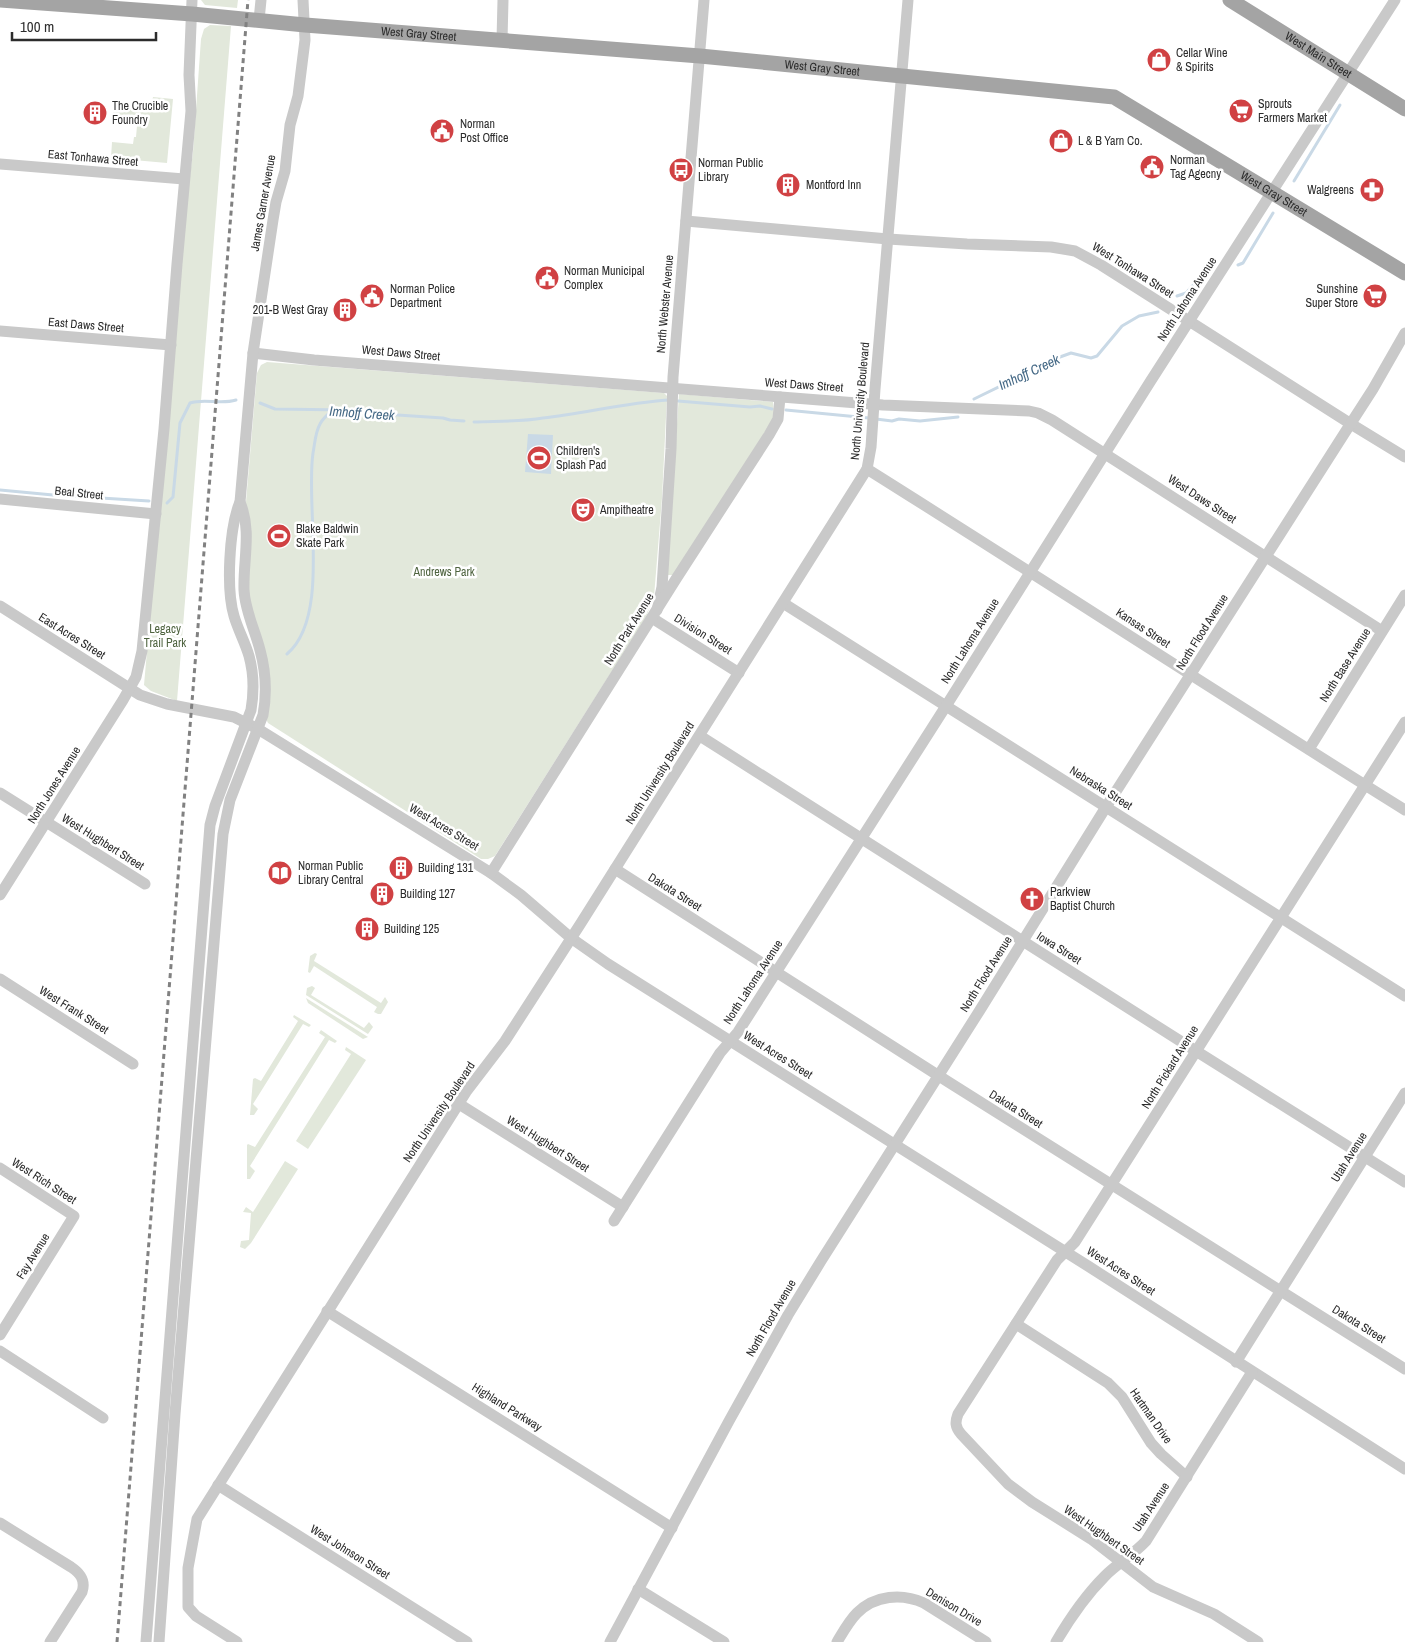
<svg xmlns="http://www.w3.org/2000/svg" width="1405" height="1642" font-family="'Archivo Narrow',sans-serif">
<style>
.green{fill:#e2e8db}
.water{fill:#c9d9e6}
.lines{fill:none;stroke-linecap:round;stroke-linejoin:round}
.stream{stroke:#c9d9e6;stroke-width:3}
.minor{stroke:#c9c9c9;stroke-width:11}
.major{stroke:#a4a4a4;stroke-width:15}
.rail{stroke:#818181;stroke-width:3;stroke-dasharray:5 4;stroke-linecap:butt}
.labels{text-anchor:middle;dominant-baseline:central;stroke-width:5;stroke-linejoin:round;paint-order:stroke}
.street-label{font-size:12px;fill:#2c2c2c;stroke:#fff}
.poi-label{font-size:12px;fill:#2c2c2c;stroke:#fff;text-anchor:start}
.park-label{font-size:12px;fill:#4e633f;stroke:#fff}
.water-label{font-size:14px;font-style:italic;fill:#446885;stroke:#fff}
</style>
<rect width="100%" height="100%" fill="#fff"/>
<!-- green -->
<g class="green">
<path d="M 201,0 L 238,0 L 237,8 L 205,5 Z"/>
<path d="M 210,25 L 231,26 L 177,701 L 151,691 L 144,685 L 188,191 L 193,152 L 201,39 L 204,29 Z"/>
<path d="M 153,97 L 173,99 L 167,163 L 111,158 L 112,142 L 133,144 L 134,137 L 136,137 L 137,126 L 135,125 L 135,119 L 116,117 L 115,125 L 112,124 L 114,105 L 151,108 Z"/>
<path d="M 267,362 L 664,393 L 667,396 L 662,498 L 654,597 L 646,617 L 495,856 L 488,859 L 481,859 L 268,723 L 266,719 L 249,601 L 246,502 L 257,373 L 261,365 Z"/>
<path d="M 679,394 L 773,402 L 774,415 L 772,421 L 674,575 L 667,575 Z"/>
<path d="M 315,953 L 317,954 L 314,961 L 381,1003 L 385,997 L 388,1002 L 381,1014 L 378,1014 L 374,1012 L 377,1007 L 314,966 L 310,973 L 308,972 L 310,956 Z"/>
<path d="M 312,986 L 315,988 L 311,995 L 364,1028 L 369,1022 L 373,1027 L 368,1034 L 306,995 L 307,988 Z"/>
<path d="M 306,998 L 368,1037 L 363,1039 L 308,1003 Z"/>
<path d="M 294,1015 L 311,1025 L 309,1027 L 303,1024 L 253,1104 L 258,1109 L 254,1115 L 250,1115 L 253,1079 L 255,1078 L 261,1081 L 298,1021 L 293,1017 Z"/>
<path d="M 321,1030 L 337,1041 L 335,1043 L 329,1040 L 250,1166 L 255,1171 L 250,1179 L 247,1179 L 247,1145 L 248,1144 L 255,1147 L 325,1037 L 319,1033 Z"/>
<path d="M 346,1047 L 366,1060 L 308,1149 L 296,1141 L 351,1054 L 345,1050 Z"/>
<path d="M 285,1161 L 298,1169 L 251,1243 L 245,1249 L 240,1247 L 241,1241 L 249,1240 L 251,1213 L 243,1212 L 246,1207 L 253,1212 Z"/>
</g>
<!-- water -->
<path class="water" d="M 528,434 L 553,435 L 551,474 L 525,472 Z"/>
<g class="lines">
<!-- stream -->
<g class="stream">
<path d="M 1294,181 L 1340,105"/>
<path d="M 1238,265 L 1243,263 L 1273,213"/>
<path d="M 1177,296 L 1186,293 L 1216,260"/>
<path d="M 974,399 L 1060,357 L 1071,353 L 1091,358 L 1097,356 L 1122,326 L 1139,316 L 1158,312"/>
<path d="M 678,401 L 750,407 L 760,406 L 772,409"/>
<path d="M 260,403 L 275,409 L 346,410 L 352,412 L 443,418 L 450,420 L 464,421"/>
<path d="M 786,410 L 869,418"/>
<path d="M 876,419 L 892,421 L 899,419 L 920,421 L 958,417"/>
<path d="M 474,422 C 497,421 520,422 543,418 C 585,413 626,403 668,400"/>
<path d="M 0,490 L 53,495 L 149,501"/>
<path d="M 167,503 L 173,497 L 180,423 L 190,403 C 205,398 220,405 236,400"/>
<path d="M 287,654 C 331,617 305,506 313,453 C 315,443 315,433 320,424 C 323,418 328,414 333,410"/>
</g>
<!-- minor -->
<g class="minor">
<path d="M 259,20 L 261,0"/>
<path d="M 502,40 L 503,0"/>
<path d="M 0,164 L 184,179"/>
<path d="M 686,221 L 888,239 L 967,244 L 1051,247 L 1075,251 L 1101,265 L 1351,424 L 1405,457"/>
<path d="M 0,331 L 171,345"/>
<path d="M 253,353 L 314,360 L 883,405 L 1029,411 L 1038,413 L 1052,420 L 1382,631"/>
<path d="M 867,469 C 1047,582 1225,698 1405,810"/>
<path d="M 0,499 L 156,514"/>
<path d="M 783,603 L 1405,996"/>
<path d="M 0,606 L 140,695 L 167,704 L 234,717 L 258,729 L 491,873 L 521,895 L 571,938 L 608,964 L 1088,1266 L 1405,1469"/>
<path d="M 657,610 L 662,587 L 671,449 L 673,377 L 704,0"/>
<path d="M 652,618 L 739,673"/>
<path d="M 700,736 L 1196,1051 L 1405,1182"/>
<path d="M 1309,749 L 1405,595"/>
<path d="M 0,793 L 145,884"/>
<path d="M 615,869 L 950,1083 L 1405,1369"/>
<path d="M 491,873 L 676,579 L 769,435 L 778,419 L 780,397"/>
<path d="M 0,895 L 123,700 L 136,677 L 142,651 L 164,429 L 177,264 L 191,111 L 189,75 L 192,0"/>
<path d="M 0,979 L 133,1064"/>
<path d="M 459,1104 L 623,1207"/>
<path d="M 0,1168 L 74,1216 L 0,1335"/>
<path d="M 614,1221 L 720,1053 L 738,1032 L 946,706 L 1150,382 L 1395,0"/>
<path d="M 327,1311 L 672,1528"/>
<path d="M 1016,1324 L 1108,1383 L 1122,1397 L 1151,1443 L 1161,1454 L 1187,1477"/>
<path d="M 0,1351 L 103,1418"/>
<path d="M 1236,1362 L 1405,1093"/>
<path d="M 218,1485 L 467,1642"/>
<path d="M 0,1523 L 71,1567 C 80,1573 86,1580 82,1592 L 50,1642"/>
<path d="M 638,1589 L 724,1642"/>
<path d="M 146,1642 L 210,825 L 215,806 L 251,710 C 254,692 254,674 249,656 C 245,642 238,630 234,616 C 226,589 229,528 240,502 L 253,353 L 273,220 L 276,202 L 285,171 L 290,125 L 298,96 L 305,40 L 303,0"/>
<path d="M 159,1642 L 175,1414 L 223,834 L 230,800 L 263,715 C 267,693 266,672 260,650 C 255,630 245,611 244,590 C 243,560 252,531 240,502"/>
<path d="M 237,1642 L 196,1616 L 188,1607 L 188,1568 L 197,1519 L 466,1092 L 505,1041 L 581,923 L 867,469 L 871,447 L 875,389 L 908,0"/>
<path d="M 610,1642 L 729,1421 L 788,1315 L 821,1261 L 980,1010 L 1106,807 L 1344,434 L 1373,389 L 1405,333"/>
<path d="M 837,1642 C 843,1632 849,1621 857,1613 C 875,1595 902,1593 924,1603 L 986,1642"/>
<path d="M 1056,1642 C 1070,1618 1085,1596 1105,1576 C 1118,1563 1134,1554 1146,1541 L 1252,1372"/>
<path d="M 1258,1642 L 1214,1614 L 1153,1587 L 1091,1539 L 1032,1502 L 1008,1484 L 961,1434 C 955,1427 955,1422 958,1414 L 1057,1260 L 1075,1242 L 1405,722"/>
</g>
<!-- major -->
<g class="major">
<path id="s1" d="M 0,0 L 192,14 L 305,25 L 700,56 L 1114,97 L 1405,273"/>
<path id="s2" d="M 1230,0 L 1405,109"/>
</g>
<!-- rail -->
<path class="rail" d="M 117,1642 L 248,0"/>
</g>
<!-- icons -->
<defs>
<symbol id="shop-disc" viewBox="-11 -11 22 22"><circle r="9.5" fill="#d04143" stroke="#fff"/><path d="M-5-2.5h2.3a2.7 3.5 0 0 1 5.4 0H5L5.5 6h-11ZM-1.5-2.5h3a1.5 2.3 0 0 0-3 0Z" fill="#fff"/></symbol>
<symbol id="supermarket-disc" viewBox="-11 -11 22 22"><circle r="9.5" fill="#d04143" stroke="#fff"/><path d="M-6-5.5h2.5l.6 2H6L4.5 2H-2.5L-4.4-4H-6ZM-1.5 3.2a1.3 1.3 0 1 0 .1 0ZM3 3.2a1.3 1.3 0 1 0 .1 0Z" fill="#fff"/></symbol>
<symbol id="building-disc" viewBox="-11 -11 22 22"><circle r="9.5" fill="#d04143" stroke="#fff"/><path d="M-4-6H4V6H1V3H-1V6H-4ZM-2.5-4.3h1.7v1.8h-1.7ZM.8-4.3h1.7v1.8H.8ZM-2.5-1h1.7V.8h-1.7ZM.8-1h1.7V.8H.8Z" fill="#fff"/></symbol>
<symbol id="civic-disc" viewBox="-11 -11 22 22"><circle r="9.5" fill="#d04143" stroke="#fff"/><path d="M-.6-6.5H3V-4.5H.6V-3L4-1V1h2V6H-6V1h2V-1L-.6-3ZM-1.2 2.5V6h2.4V2.5Z" fill="#fff"/></symbol>
<symbol id="bus-disc" viewBox="-11 -11 22 22"><circle r="9.5" fill="#d04143" stroke="#fff"/><path d="M-5-6H5V4H4V6H2V4H-2V6H-4V4H-5ZM-3.5-4V0h7V-4ZM-3.5 1.2v1.5H-2V1.2ZM2 1.2v1.5H3.5V1.2Z" fill="#fff"/></symbol>
<symbol id="pharmacy-disc" viewBox="-11 -11 22 22"><circle r="9.5" fill="#d04143" stroke="#fff"/><path d="M-2-6h4v4h4v4h-4v4h-4v-4h-4v-4h4Z" fill="#fff"/></symbol>
<symbol id="stadium-disc" viewBox="-11 -11 22 22"><circle r="9.5" fill="#d04143" stroke="#fff"/><path d="M0-5a6.5 5 0 1 0 0 10a6.5 5 0 1 0 0-10ZM-3.5-1.8h7v3.6h-7Z" fill="#fff"/></symbol>
<symbol id="theatre-disc" viewBox="-11 -11 22 22"><circle r="9.5" fill="#d04143" stroke="#fff"/><path d="M-5-5.5Q0-4 5-5.5V0Q5 5 0 6Q-5 5-5 0ZM-3.3-2.5H-1v1.5H-3.3ZM1-2.5H3.3v1.5H1ZM-2.8 1Q0 5.5 2.8 1Z" fill="#fff"/></symbol>
<symbol id="library-disc" viewBox="-11 -11 22 22"><circle r="9.5" fill="#d04143" stroke="#fff"/><path d="M-6-4Q-3-5.5-.7-3.5V5Q-3 3-6 4ZM6-4Q3-5.5 .7-3.5V5Q3 3 6 4Z" fill="#fff"/></symbol>
<symbol id="church-disc" viewBox="-11 -11 22 22"><circle r="9.5" fill="#d04143" stroke="#fff"/><path d="M-1.2-6h2.4v3.5h3.3v2.4h-3.3V6h-2.4V-.1h-3.3v-2.4h3.3Z" fill="#fff"/></symbol>
</defs>
<g fill-rule="evenodd">
<use href="#shop-disc" x="1145" y="46" width="28" height="28"/>
<use href="#supermarket-disc" x="1227" y="97" width="28" height="28"/>
<use href="#building-disc" x="81" y="99" width="28" height="28"/>
<use href="#civic-disc" x="428" y="117" width="28" height="28"/>
<use href="#shop-disc" x="1047" y="127" width="28" height="28"/>
<use href="#civic-disc" x="1138" y="153" width="28" height="28"/>
<use href="#bus-disc" x="667" y="156" width="28" height="28"/>
<use href="#building-disc" x="774" y="171" width="28" height="28"/>
<use href="#pharmacy-disc" x="1358" y="176" width="28" height="28"/>
<use href="#civic-disc" x="533" y="264" width="28" height="28"/>
<use href="#civic-disc" x="358" y="282" width="28" height="28"/>
<use href="#supermarket-disc" x="1361" y="282" width="28" height="28"/>
<use href="#building-disc" x="331" y="296" width="28" height="28"/>
<use href="#stadium-disc" x="525" y="444" width="28" height="28"/>
<use href="#theatre-disc" x="569" y="496" width="28" height="28"/>
<use href="#stadium-disc" x="265" y="522" width="28" height="28"/>
<use href="#building-disc" x="387" y="854" width="28" height="28"/>
<use href="#library-disc" x="266" y="859" width="28" height="28"/>
<use href="#building-disc" x="368" y="880" width="28" height="28"/>
<use href="#church-disc" x="1018" y="885" width="28" height="28"/>
<use href="#building-disc" x="353" y="915" width="28" height="28"/>
</g>
<g class="labels">
<!-- street labels -->
<g class="street-label">
<text stroke="none"><textPath href="#s1" startOffset="420">West Gray Street</textPath></text>
<text stroke="none"><textPath href="#s2" startOffset="104">West Main Street</textPath></text>
<text stroke="none"><textPath href="#s1" startOffset="825">West Gray Street</textPath></text>
<text transform="translate(93 158) rotate(5)">East Tonhawa Street</text>
<text stroke="none"><textPath href="#s1" startOffset="1305">West Gray Street</textPath></text>
<text transform="translate(263 203) rotate(-80)">James Garner Avenue</text>
<text transform="translate(1133 270) rotate(32)">West Tonhawa Street</text>
<text transform="translate(1187 299) rotate(-57)">North Lahoma Avenue</text>
<text transform="translate(665 304) rotate(-85)">North Webster Avenue</text>
<text transform="translate(86 325) rotate(5)">East Daws Street</text>
<text transform="translate(401 353) rotate(5)">West Daws Street</text>
<text transform="translate(804 385) rotate(4)">West Daws Street</text>
<text transform="translate(860 401) rotate(-85)">North University Boulevard</text>
<text transform="translate(79 493) rotate(6)">Beal Street</text>
<text transform="translate(1202 499) rotate(33)">West Daws Street</text>
<text transform="translate(1143 628) rotate(33)">Kansas Street</text>
<text transform="translate(629 629) rotate(-58)">North Park Avenue</text>
<text transform="translate(1202 632) rotate(-58)">North Flood Avenue</text>
<text transform="translate(703 634) rotate(32)">Division Street</text>
<text transform="translate(72 636) rotate(32)">East Acres Street</text>
<text transform="translate(970 641) rotate(-58)">North Lahoma Avenue</text>
<text transform="translate(1345 665) rotate(-58)">North Base Avenue</text>
<text transform="translate(660 773) rotate(-58)">North University Boulevard</text>
<text transform="translate(54 785) rotate(-58)">North Jones Avenue</text>
<text transform="translate(1101 788) rotate(32)">Nebraska Street</text>
<text transform="translate(444 827) rotate(31)">West Acres Street</text>
<text transform="translate(103 842) rotate(32)">West Hughbert Street</text>
<text transform="translate(675 892) rotate(32)">Dakota Street</text>
<text transform="translate(1059 948) rotate(32)">Iowa Street</text>
<text transform="translate(986 974) rotate(-58)">North Flood Avenue</text>
<text transform="translate(753 982) rotate(-57)">North Lahoma Avenue</text>
<text transform="translate(74 1010) rotate(32)">West Frank Street</text>
<text transform="translate(778 1055) rotate(32)">West Acres Street</text>
<text transform="translate(1170 1067) rotate(-58)">North Pickard Avenue</text>
<text transform="translate(1016 1109) rotate(32)">Dakota Street</text>
<text transform="translate(439 1112) rotate(-56)">North University Boulevard</text>
<text transform="translate(548 1144) rotate(32)">West Hughbert Street</text>
<text transform="translate(1349 1157) rotate(-58)">Utah Avenue</text>
<text transform="translate(44 1181) rotate(33)">West Rich Street</text>
<text transform="translate(33 1256) rotate(-58)">Fay Avenue</text>
<text transform="translate(1121 1271) rotate(33)">West Acres Street</text>
<text transform="translate(771 1318) rotate(-60)">North Flood Avenue</text>
<text transform="translate(1359 1324) rotate(32)">Dakota Street</text>
<text transform="translate(507 1407) rotate(32)">Highland Parkway</text>
<text transform="translate(1151 1416) rotate(55)">Hartman Drive</text>
<text transform="translate(1151 1507) rotate(-57)">Utah Avenue</text>
<text transform="translate(1104 1535) rotate(35)">West Hughbert Street</text>
<text transform="translate(350 1552) rotate(32)">West Johnson Street</text>
<text transform="translate(954 1607) rotate(31)">Denison Drive</text>
</g>
<!-- poi labels -->
<g class="poi-label">
<text x="1176" y="53">Cellar Wine<tspan x="1176" dy="14">&amp; Spirits</tspan></text>
<text x="1258" y="104">Sprouts<tspan x="1258" dy="14">Farmers Market</tspan></text>
<text x="112" y="106">The Crucible<tspan x="112" dy="14">Foundry</tspan></text>
<text x="460" y="124">Norman<tspan x="460" dy="14">Post Office</tspan></text>
<text x="1078" y="141">L &amp; B Yarn Co.</text>
<text x="1170" y="160">Norman<tspan x="1170" dy="14">Tag Agecny</tspan></text>
<text x="698" y="163">Norman Public<tspan x="698" dy="14">Library</tspan></text>
<text x="806" y="185">Montford Inn</text>
<text x="1354" y="190" text-anchor="end">Walgreens</text>
<text x="564" y="271">Norman Municipal<tspan x="564" dy="14">Complex</tspan></text>
<text x="390" y="289">Norman Police<tspan x="390" dy="14">Department</tspan></text>
<text x="1358" y="289" text-anchor="end">Sunshine<tspan x="1358" dy="14">Super Store</tspan></text>
<text x="328" y="310" text-anchor="end">201-B West Gray</text>
<text x="556" y="451">Children's<tspan x="556" dy="14">Splash Pad</tspan></text>
<text x="600" y="510">Ampitheatre</text>
<text x="296" y="529">Blake Baldwin<tspan x="296" dy="14">Skate Park</tspan></text>
<text x="298" y="866">Norman Public<tspan x="298" dy="14">Library Central</tspan></text>
<text x="418" y="868">Building 131</text>
<text x="1050" y="892">Parkview<tspan x="1050" dy="14">Baptist Church</tspan></text>
<text x="400" y="894">Building 127</text>
<text x="384" y="929">Building 125</text>
</g>
<!-- park labels -->
<g class="park-label">
<text x="444" y="572">Andrews Park</text>
<text x="165" y="629">Legacy<tspan x="165" dy="14">Trail Park</tspan></text>
</g>
<!-- water labels -->
<g class="water-label">
<text transform="translate(1029 372) rotate(-25)">Imhoff Creek</text>
<text transform="translate(362 413) rotate(4)">Imhoff Creek</text>
</g>
</g>
<!-- scale -->
<path d="M12 32v8h144v-8" fill="none" stroke="#2c2c2c" stroke-width="2.5"/>
<text x="20" y="32" font-size="15" fill="#2c2c2c" stroke="#ffffff" stroke-width="4" paint-order="stroke">100 m</text>
</svg>
